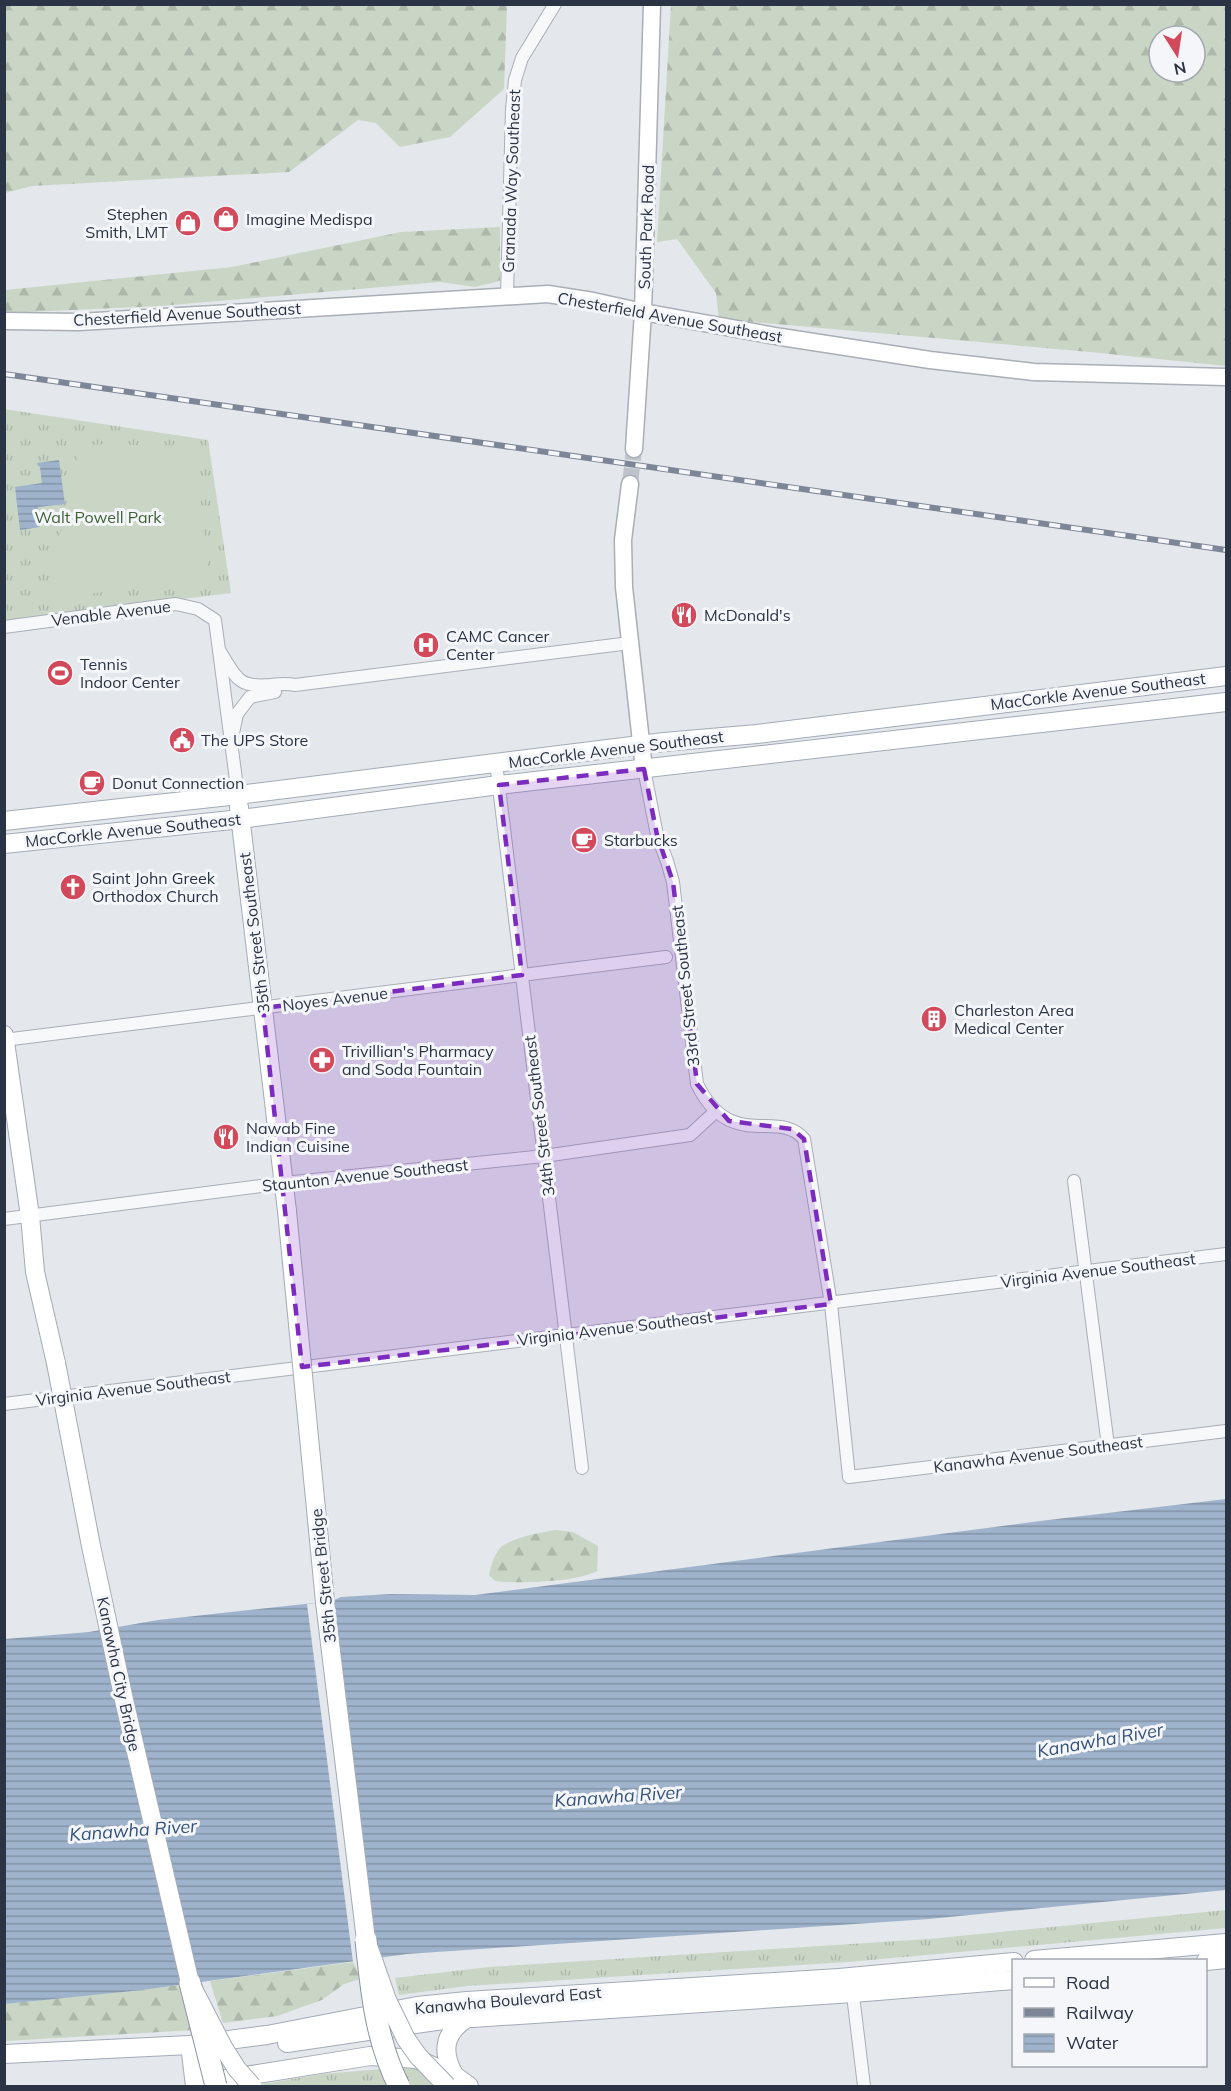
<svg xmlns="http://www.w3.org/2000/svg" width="1231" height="2091" font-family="Mulish,sans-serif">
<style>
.grass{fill:url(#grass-tufts)}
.forest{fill:url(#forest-firs);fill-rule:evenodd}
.pitch{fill:#c9d6c5}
.water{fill:url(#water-rules)}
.pier{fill:#e4e7ec}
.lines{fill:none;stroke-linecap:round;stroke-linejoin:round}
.secondary-tunnel{stroke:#bfc3cb;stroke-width:16;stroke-dasharray:16 8;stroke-linecap:butt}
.street-casing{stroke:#a9aeb7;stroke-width:14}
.secondary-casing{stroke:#a9aeb7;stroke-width:19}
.primary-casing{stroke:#a3abb8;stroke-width:20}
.street{stroke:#f7f8fa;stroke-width:12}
.secondary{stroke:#fff;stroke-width:16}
.primary{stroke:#fff;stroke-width:18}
.rail-casing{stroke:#7d8696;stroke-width:6}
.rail{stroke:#f4f6f9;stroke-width:4;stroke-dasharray:11;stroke-linecap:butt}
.primary-bridge-casing{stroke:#a3abb8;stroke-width:20;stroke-linecap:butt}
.highway-bridge-casing{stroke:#8b94a3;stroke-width:23;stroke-linecap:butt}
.primary-bridge{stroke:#fff;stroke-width:18}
.highway-bridge{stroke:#fff;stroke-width:21}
.marked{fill:#7b2cbf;fill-opacity:0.2;stroke:#7b2cbf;stroke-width:4.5;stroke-dasharray:12 8;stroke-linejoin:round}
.labels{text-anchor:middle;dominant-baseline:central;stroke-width:6;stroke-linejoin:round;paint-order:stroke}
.street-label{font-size:16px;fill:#2b3445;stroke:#f4f6f9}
.poi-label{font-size:16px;fill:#2b3445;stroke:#f4f6f9;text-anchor:start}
.park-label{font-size:16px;fill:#3f6138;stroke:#f4f6f9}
.water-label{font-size:18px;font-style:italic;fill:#34527a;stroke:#f4f6f9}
</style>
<defs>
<pattern id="grass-tufts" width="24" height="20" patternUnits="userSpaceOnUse" patternTransform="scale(1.5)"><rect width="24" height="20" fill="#c9d6c5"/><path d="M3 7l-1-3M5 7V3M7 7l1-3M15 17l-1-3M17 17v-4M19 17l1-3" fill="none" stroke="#adb8ab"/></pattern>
<pattern id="forest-firs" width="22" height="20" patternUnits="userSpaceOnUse" patternTransform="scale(1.5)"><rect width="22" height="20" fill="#c9d6c5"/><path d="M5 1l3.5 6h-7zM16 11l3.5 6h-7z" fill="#adb8ab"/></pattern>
<pattern id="water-rules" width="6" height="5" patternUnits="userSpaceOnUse" patternTransform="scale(1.5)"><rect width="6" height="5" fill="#9fb4cc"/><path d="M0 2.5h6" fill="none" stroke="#8293a7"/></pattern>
</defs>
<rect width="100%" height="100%" fill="#e4e7ec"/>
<!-- grass -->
<g class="grass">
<path d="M 4,409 L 208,440 L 231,593 L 5,621 Z"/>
<path d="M 1226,1910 L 1226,1928 L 848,1962 L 467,1986 L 399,1995 L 395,1978 L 489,1967 L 929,1939 Z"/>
<path d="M 419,2066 L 440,2086 L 265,2086 L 263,2084 L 322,2074 Z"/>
</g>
<!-- forest -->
<g class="forest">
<path d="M 4,5 L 507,5 L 504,89 L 450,137 L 400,147 L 376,123 L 358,120 L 289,172 L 32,186 L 5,193 Z"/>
<path d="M 671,5 L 1226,5 L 1226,366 L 1090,352 L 719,319 L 716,293 L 677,239 L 657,242 ZM 1159,36 L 1195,36 L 1195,72 L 1159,72 Z"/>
<path d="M 500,227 L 500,281 L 475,287 L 440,282 L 160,306 L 5,313 L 5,290 L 232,267 L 401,232 Z"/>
<path d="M 556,1530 L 573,1532 L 598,1546 L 597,1571 C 576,1582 519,1584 495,1581 L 489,1575 C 491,1566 494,1555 500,1548 C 510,1538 542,1532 556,1530 Z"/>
<path d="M 353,1962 L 361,1979 L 344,1984 L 322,2000 L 277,2016 L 223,2023 L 210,1981 Z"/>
<path d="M 181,1985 L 195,2030 L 5,2041 L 4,2004 Z"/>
</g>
<!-- pitch -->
<path class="pitch" d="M 76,444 L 175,446 L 195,454 L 208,569 L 201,581 L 50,598 L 48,583 L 77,468 Z"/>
<!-- water -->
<g class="water">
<path d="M 59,460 L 65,504 L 38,507 L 40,527 L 20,530 L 15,487 L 42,483 L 40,467 L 38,466 L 37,463 Z"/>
<path d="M 1226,1499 L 1226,1890 L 929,1919 L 407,1954 L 142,1990 L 5,2004 L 5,1639 L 89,1632 L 158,1620 L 314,1603 L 332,1601 L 341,1597 L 390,1594 L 475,1595 L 1040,1521 Z"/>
</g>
<!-- pier -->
<path class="pier" d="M 332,1601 L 372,1938 L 381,1958 L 353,1962 L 307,1604 Z"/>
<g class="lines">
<!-- secondary-tunnel -->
<path class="secondary-tunnel" d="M 630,484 L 634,449"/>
<defs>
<g id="street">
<path d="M 507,295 L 512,109 L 515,80 L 522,58 L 555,4"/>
<path d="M 4,627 L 176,604 L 198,609 L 215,620 L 238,795"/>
<path d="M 219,650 C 236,676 236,688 270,685 C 279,684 287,683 295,685 L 630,643"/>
<path d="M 233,733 L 237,714 L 250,697 L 275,692"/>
<path d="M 496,763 L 582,1468"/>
<path d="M 644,769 L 657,835 L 667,861 L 673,882 L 697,1084 C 731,1153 778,1108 804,1139 L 831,1304 L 849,1477 L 1226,1431"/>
<path d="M 4,1040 L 666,957"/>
<path d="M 1074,1181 L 1108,1446"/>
<path d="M 4,1219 L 284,1183 L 544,1156 L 690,1135 L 716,1111"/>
<path d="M 4,1404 L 1226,1254"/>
<path d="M 852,1987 L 864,2086"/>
</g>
<g id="secondary">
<path d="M 4,321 L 79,322 L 548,294 L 593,301 L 643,312 L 781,337 L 930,360 L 1034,372 L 1226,377"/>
<path d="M 634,449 L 643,312 L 652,4"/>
<path d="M 630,484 L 623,540 L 624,587 L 644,769"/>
</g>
<g id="primary">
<path d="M 239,807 L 287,1211"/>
<path d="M 4,821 L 238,795 L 664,742 L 757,734 L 1226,676"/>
<path d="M 4,844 L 241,819 L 499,785 L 1226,702"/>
<path d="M 4,1035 L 30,1216 L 35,1272 L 56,1363"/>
<path d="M 1034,1960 L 1226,1943"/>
<path d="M 1206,1961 L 1226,1959"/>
<path d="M 287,2043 L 443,2020 L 853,1993 L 1014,1980"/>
<path d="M 190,2045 L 195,2086"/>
<path d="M 4,2054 L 190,2045 L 267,2035 L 417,2006 L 467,2001 L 839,1978 L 1014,1962"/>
<path d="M 454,2075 C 441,2051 444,2033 467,2018"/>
<path d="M 195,2084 L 370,2056 L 416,2059 L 454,2075 L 469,2086"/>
</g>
</defs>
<!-- street casing -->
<use href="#street" class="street-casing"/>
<!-- secondary casing -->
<use href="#secondary" class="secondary-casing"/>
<!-- primary casing -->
<use href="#primary" class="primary-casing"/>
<!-- street -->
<use href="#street" class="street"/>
<!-- secondary -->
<use href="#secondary" class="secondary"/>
<!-- primary -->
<use href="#primary" class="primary"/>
<defs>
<path id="rail" d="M 4,374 L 1226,550"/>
</defs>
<!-- rail casing -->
<use href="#rail" class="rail-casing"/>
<!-- rail -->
<use href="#rail" class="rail"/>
<defs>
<g id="primary-bridge">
<path d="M 287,1211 L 325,1602 L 366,1940 L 387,2000 L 406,2039 L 418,2056 L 447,2086"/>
<path d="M 56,1363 L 91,1546 L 124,1700 L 190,1983 L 223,2047 L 237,2069 L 252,2086"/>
</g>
<g id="highway-bridge">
<path d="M 366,1940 C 371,1990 376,2041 399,2086"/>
<path d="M 190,1983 L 216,2086"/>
</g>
</defs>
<!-- primary-bridge casing -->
<use href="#primary-bridge" class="primary-bridge-casing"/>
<!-- highway-bridge casing -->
<use href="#highway-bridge" class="highway-bridge-casing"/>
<!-- primary-bridge -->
<use href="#primary-bridge" class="primary-bridge"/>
<!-- highway-bridge -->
<use href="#highway-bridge" class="highway-bridge"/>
</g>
<!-- marked area -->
<path class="marked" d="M 644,769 L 657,835 L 673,882 L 697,1084 L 729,1121 L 792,1129 L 804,1139 L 831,1304 L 302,1367 L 263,1008 L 522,975 L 499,785 Z"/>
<!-- icons -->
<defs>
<symbol id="shop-disc" viewBox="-11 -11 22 22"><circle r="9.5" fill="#d1495b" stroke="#f4f6f9"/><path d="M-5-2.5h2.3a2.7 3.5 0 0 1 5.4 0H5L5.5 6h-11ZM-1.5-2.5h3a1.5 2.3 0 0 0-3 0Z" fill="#fff"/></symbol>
<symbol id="restaurant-disc" viewBox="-11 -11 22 22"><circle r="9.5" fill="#d1495b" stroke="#f4f6f9"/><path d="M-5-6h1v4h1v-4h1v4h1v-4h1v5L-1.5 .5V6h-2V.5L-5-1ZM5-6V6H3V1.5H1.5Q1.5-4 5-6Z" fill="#fff"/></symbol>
<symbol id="hospital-disc" viewBox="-11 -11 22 22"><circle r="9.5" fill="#d1495b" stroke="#f4f6f9"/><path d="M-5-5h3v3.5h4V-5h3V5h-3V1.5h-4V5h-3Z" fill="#fff"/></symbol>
<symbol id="stadium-disc" viewBox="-11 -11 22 22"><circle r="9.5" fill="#d1495b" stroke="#f4f6f9"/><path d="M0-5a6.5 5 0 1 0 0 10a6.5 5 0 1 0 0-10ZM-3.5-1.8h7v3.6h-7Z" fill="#fff"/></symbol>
<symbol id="civic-disc" viewBox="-11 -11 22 22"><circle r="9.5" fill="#d1495b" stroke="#f4f6f9"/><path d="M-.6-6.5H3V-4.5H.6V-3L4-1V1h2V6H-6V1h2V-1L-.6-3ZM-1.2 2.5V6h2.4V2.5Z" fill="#fff"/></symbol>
<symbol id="cafe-disc" viewBox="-11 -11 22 22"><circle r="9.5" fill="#d1495b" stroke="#f4f6f9"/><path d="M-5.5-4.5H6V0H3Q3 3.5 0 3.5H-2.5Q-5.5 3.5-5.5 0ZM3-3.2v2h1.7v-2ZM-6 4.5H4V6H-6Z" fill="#fff"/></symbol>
<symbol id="church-disc" viewBox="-11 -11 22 22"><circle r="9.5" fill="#d1495b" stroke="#f4f6f9"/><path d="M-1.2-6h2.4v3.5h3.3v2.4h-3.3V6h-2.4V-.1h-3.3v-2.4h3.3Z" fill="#fff"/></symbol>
<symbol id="building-disc" viewBox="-11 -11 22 22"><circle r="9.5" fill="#d1495b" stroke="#f4f6f9"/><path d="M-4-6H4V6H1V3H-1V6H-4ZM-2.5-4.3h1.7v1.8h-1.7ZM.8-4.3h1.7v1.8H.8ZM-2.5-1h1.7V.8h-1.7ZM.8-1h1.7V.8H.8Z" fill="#fff"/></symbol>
<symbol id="pharmacy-disc" viewBox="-11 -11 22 22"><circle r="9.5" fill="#d1495b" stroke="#f4f6f9"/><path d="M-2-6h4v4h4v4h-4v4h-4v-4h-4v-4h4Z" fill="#fff"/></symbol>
</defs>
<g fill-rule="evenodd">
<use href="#shop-disc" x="211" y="204" width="30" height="30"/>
<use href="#shop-disc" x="173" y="208" width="30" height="30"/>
<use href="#restaurant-disc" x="669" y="600" width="30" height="30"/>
<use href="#hospital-disc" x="411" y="630" width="30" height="30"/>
<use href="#stadium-disc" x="45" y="658" width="30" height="30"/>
<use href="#civic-disc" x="167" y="725" width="30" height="30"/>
<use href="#cafe-disc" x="77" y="768" width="30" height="30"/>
<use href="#cafe-disc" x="569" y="825" width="30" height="30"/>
<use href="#church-disc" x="58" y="872" width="30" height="30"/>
<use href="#building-disc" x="919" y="1004" width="30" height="30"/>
<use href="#pharmacy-disc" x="307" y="1045" width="30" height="30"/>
<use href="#restaurant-disc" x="211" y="1122" width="30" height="30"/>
</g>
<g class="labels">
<!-- street labels -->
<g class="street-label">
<text transform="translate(511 181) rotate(-88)">Granada Way Southeast</text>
<text transform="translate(646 227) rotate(-88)">South Park Road</text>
<text transform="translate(187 314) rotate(-3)">Chesterfield Avenue Southeast</text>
<text transform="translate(670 317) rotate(10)">Chesterfield Avenue Southeast</text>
<text transform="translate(111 613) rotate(-7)">Venable Avenue</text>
<text transform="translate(1098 691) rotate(-7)">MacCorkle Avenue Southeast</text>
<text transform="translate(616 749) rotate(-7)">MacCorkle Avenue Southeast</text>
<text transform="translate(133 830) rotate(-6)">MacCorkle Avenue Southeast</text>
<text transform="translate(254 933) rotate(-97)">35th Street Southeast</text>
<text transform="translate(685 986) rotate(-96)">33rd Street Southeast</text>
<text transform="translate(335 999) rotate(-7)">Noyes Avenue</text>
<text transform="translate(539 1116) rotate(-97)">34th Street Southeast</text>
<text transform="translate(365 1175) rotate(-6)">Staunton Avenue Southeast</text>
<text transform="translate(1098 1270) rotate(-7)">Virginia Avenue Southeast</text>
<text transform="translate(615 1328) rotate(-7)">Virginia Avenue Southeast</text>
<text transform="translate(133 1388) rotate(-7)">Virginia Avenue Southeast</text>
<text transform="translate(1038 1454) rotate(-7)">Kanawha Avenue Southeast</text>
<text transform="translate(323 1576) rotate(-96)">35th Street Bridge</text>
<text transform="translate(119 1674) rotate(78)">Kanawha City Bridge</text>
<text transform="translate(508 2000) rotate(-5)">Kanawha Boulevard East</text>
</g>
<!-- poi labels -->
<g class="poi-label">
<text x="168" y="214" text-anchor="end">Stephen<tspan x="168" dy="18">Smith, LMT</tspan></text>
<text x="246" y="219">Imagine Medispa</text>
<text x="704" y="615">McDonald's</text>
<text x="446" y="636">CAMC Cancer<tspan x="446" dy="18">Center</tspan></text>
<text x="80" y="664">Tennis<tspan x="80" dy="18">Indoor Center</tspan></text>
<text x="201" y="740">The UPS Store</text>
<text x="112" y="783">Donut Connection</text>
<text x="604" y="840">Starbucks</text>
<text x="92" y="878">Saint John Greek<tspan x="92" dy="18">Orthodox Church</tspan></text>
<text x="954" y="1010">Charleston Area<tspan x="954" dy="18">Medical Center</tspan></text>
<text x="342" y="1051">Trivillian's Pharmacy<tspan x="342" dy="18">and Soda Fountain</tspan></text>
<text x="246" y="1128">Nawab Fine<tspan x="246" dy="18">Indian Cuisine</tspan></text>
</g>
<!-- park labels -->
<g class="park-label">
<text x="98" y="517">Walt Powell Park</text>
</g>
<!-- water labels -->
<g class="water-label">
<text transform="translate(1100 1740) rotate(-10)">Kanawha River</text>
<text transform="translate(618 1796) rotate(-4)">Kanawha River</text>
<text transform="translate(133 1830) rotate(-4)">Kanawha River</text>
</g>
</g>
<!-- border -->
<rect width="1231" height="2091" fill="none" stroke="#2b3445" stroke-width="12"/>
<!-- legend -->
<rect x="1012" y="1959" width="195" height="108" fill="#f4f6f9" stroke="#a4a8b1" stroke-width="1.5"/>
<rect x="1024" y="1978" width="30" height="9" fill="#ffffff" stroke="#a4a8b1" stroke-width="1.5"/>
<text x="1066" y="1989" font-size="18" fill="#2b3445">Road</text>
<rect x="1024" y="2008" width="30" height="9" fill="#7d8696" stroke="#a4a8b1" stroke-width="1.5"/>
<text x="1066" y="2019" font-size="18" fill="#2b3445">Railway</text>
<rect x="1024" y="2034" width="30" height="18" fill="url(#water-rules)" stroke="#a4a8b1" stroke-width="1.5"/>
<text x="1066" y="2049" font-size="18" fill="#2b3445">Water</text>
<!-- north arrow -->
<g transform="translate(1177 54) rotate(168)"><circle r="28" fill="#f4f6f9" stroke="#a4a8b1" stroke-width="1.5"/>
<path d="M0-4.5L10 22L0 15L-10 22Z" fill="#d1495b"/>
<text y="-9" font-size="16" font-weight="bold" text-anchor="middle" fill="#2b3445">N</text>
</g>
</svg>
